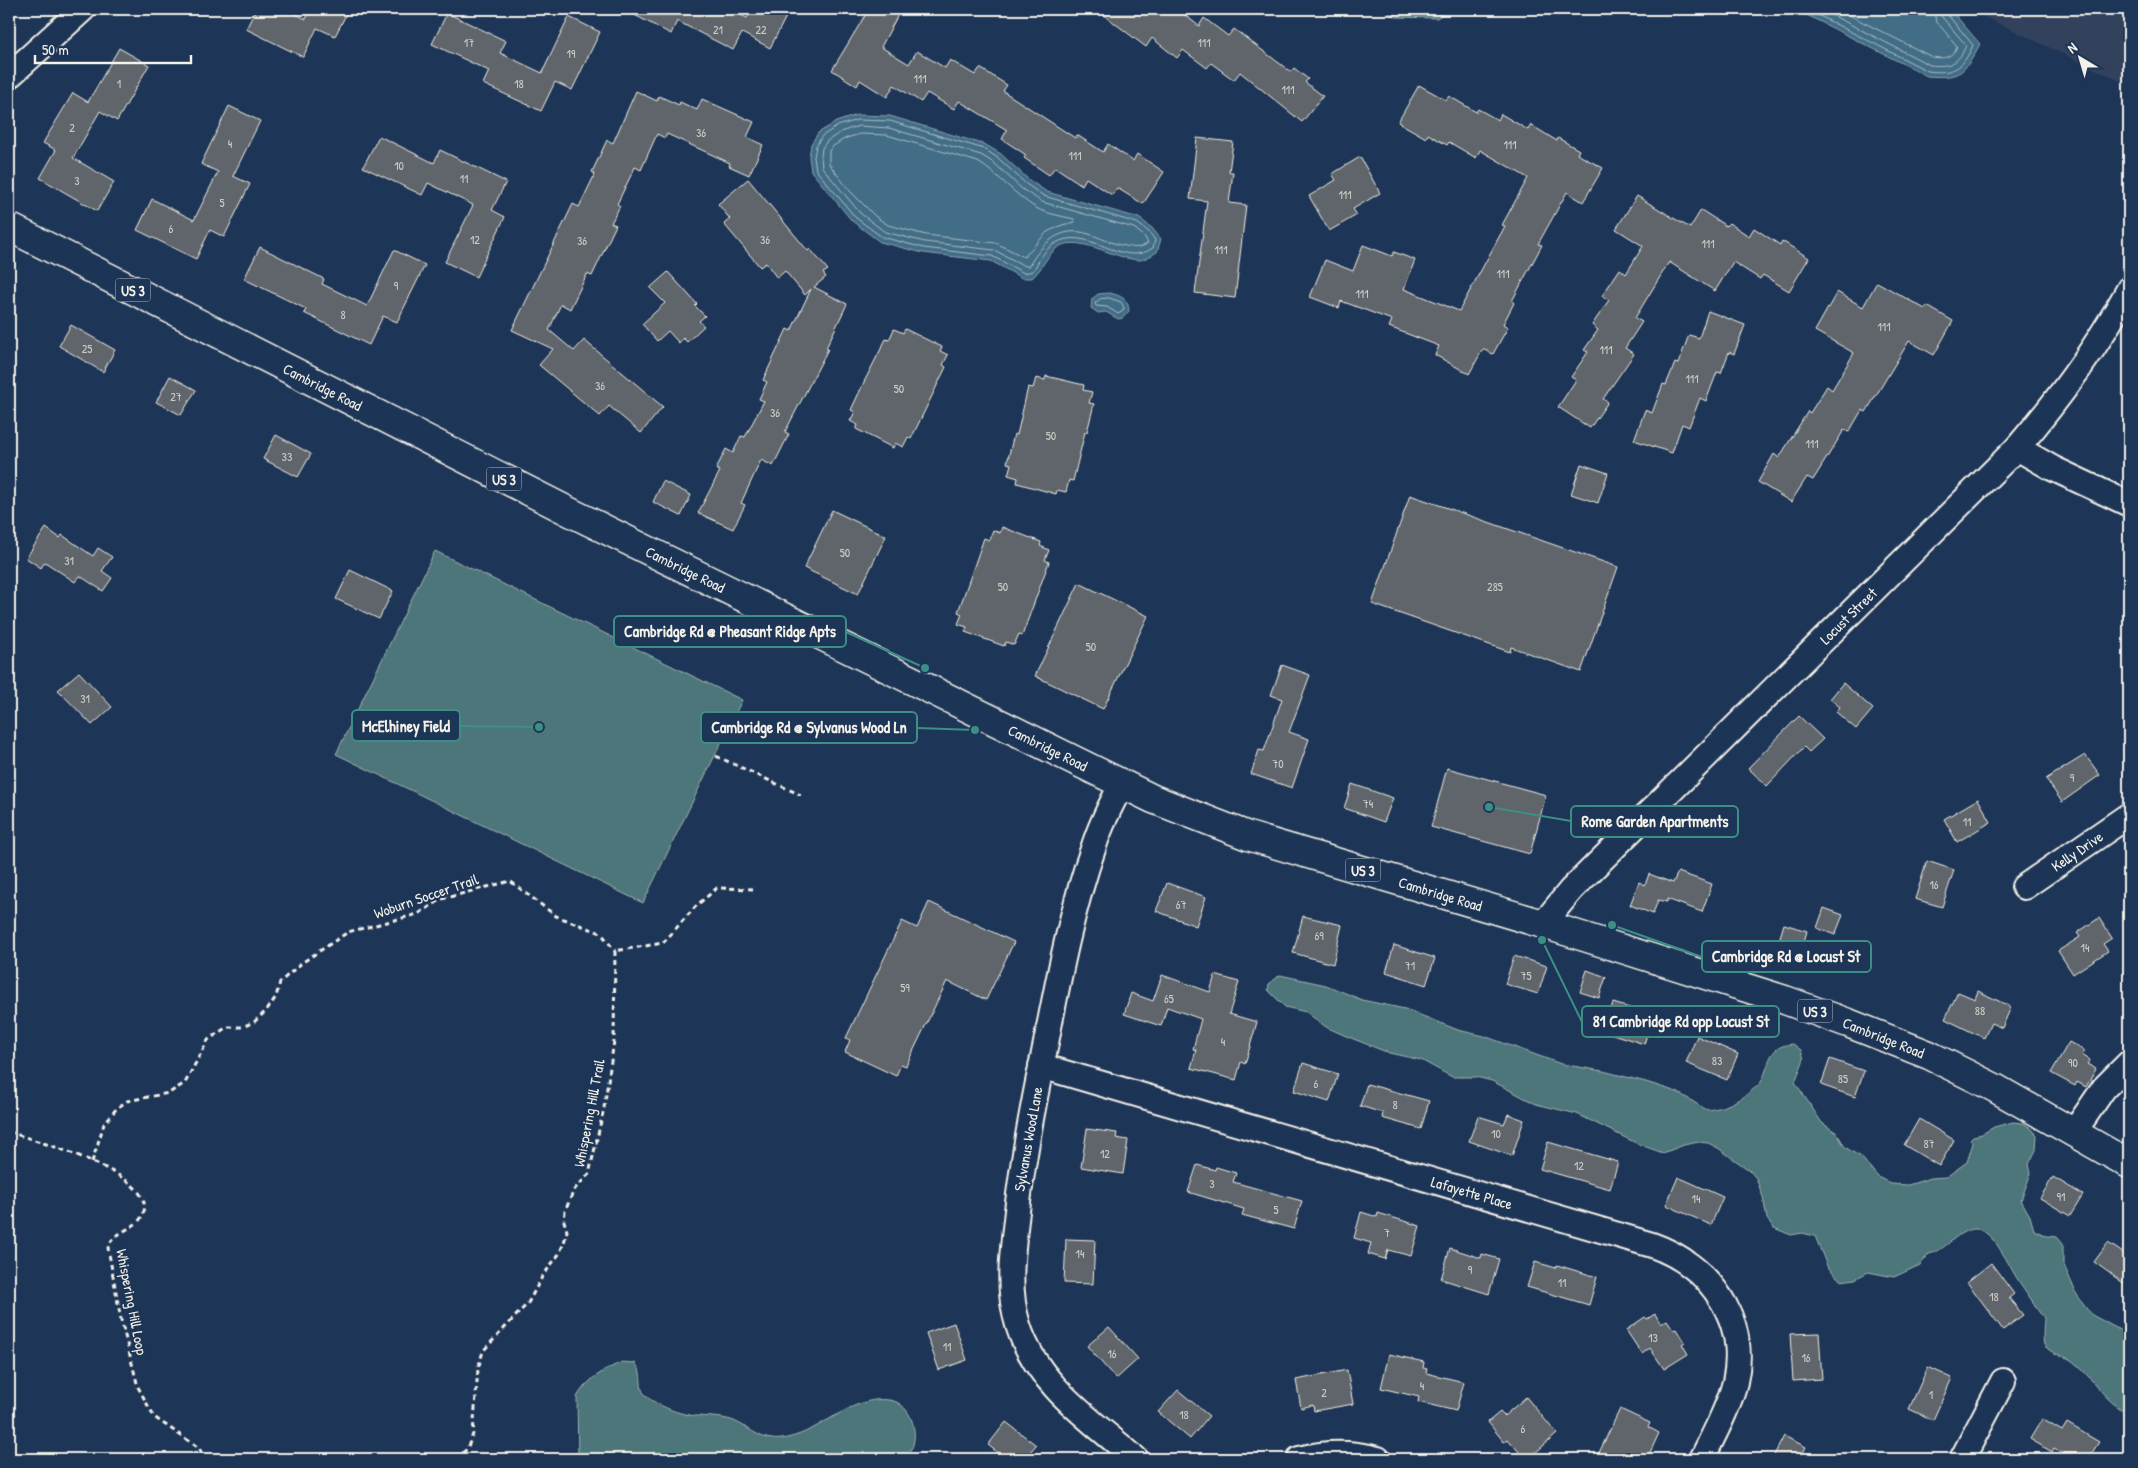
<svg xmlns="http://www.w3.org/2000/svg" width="2138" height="1468" font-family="'Patrick Hand',sans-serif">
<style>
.built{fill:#30435d}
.green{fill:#4d767a;stroke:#a0b4b1}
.water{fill:#426d87;stroke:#89a2ae}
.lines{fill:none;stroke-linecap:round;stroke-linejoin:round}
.shore{stroke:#adbcc1;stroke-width:1}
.building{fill:#5e656a;stroke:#f4f1e8}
.minor-casing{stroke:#f4f1e8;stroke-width:28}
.highway-casing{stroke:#f4f1e8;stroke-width:31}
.path{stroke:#f4f1e8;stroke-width:3;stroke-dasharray:5 4;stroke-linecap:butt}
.minor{stroke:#1d3557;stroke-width:24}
.highway{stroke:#1d3557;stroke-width:28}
.labels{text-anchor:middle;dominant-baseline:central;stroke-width:4;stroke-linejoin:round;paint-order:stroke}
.number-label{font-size:12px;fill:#cecec8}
.shield{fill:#1d3557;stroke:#b4b9bc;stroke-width:1}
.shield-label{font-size:14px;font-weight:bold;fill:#f4f1e8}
.street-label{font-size:15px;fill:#f4f1e8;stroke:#1d3557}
.leader{fill:none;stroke:#3d8f86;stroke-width:2}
.callout-dot{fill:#3d8f86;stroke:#1d3557;stroke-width:2}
.callout{fill:#1d3557;stroke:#3d8f86;stroke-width:2}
.callout-label{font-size:16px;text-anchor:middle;font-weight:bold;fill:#f4f1e8}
</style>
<rect width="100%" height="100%" fill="#1d3557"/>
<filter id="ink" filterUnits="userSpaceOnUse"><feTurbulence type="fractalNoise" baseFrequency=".02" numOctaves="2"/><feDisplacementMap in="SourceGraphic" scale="10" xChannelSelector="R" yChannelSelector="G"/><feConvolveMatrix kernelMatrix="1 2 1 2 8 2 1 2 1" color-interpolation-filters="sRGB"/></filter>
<g filter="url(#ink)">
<!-- built -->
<path class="built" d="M 1968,9 L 2129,9 L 2129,85 Z"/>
<!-- green -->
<g class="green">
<path d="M 1382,9 L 1449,9 L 1437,18 L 1396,17 Z"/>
<path d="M 435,551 L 742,700 L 643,903 L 336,754 Z"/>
<path d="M 1280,975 L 1326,985 L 1362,1000 L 1405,1009 L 1458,1030 L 1484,1036 L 1561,1064 L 1603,1071 L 1646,1082 L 1677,1092 L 1707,1110 C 1725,1108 1736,1102 1750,1092 C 1753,1089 1759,1086 1761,1082 C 1771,1064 1766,1046 1793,1044 L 1801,1050 L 1804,1059 L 1795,1082 L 1822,1123 L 1837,1133 L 1845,1147 L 1862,1158 L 1878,1177 L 1891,1184 L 1908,1185 L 1931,1178 L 1946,1177 L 1967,1162 L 1973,1143 L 1970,1139 L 1973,1136 L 1982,1134 L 1994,1127 L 2013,1122 L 2023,1123 L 2031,1128 L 2037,1135 L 2036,1150 L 2029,1164 L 2031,1173 L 2021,1200 L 2030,1216 L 2034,1230 L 2047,1236 L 2057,1237 L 2063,1244 L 2063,1263 L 2077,1295 L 2092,1315 L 2129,1335 L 2129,1413 C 2104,1403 2092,1375 2071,1360 C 2061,1354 2052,1355 2044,1345 C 2042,1338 2044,1320 2044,1318 C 2043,1316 2040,1314 2039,1312 C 2033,1301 2025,1291 2018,1280 C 2010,1268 1993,1228 1975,1229 C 1958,1229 1946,1251 1929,1254 L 1920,1265 L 1894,1277 L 1868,1272 L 1855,1279 L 1841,1281 L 1827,1266 L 1815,1236 L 1802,1233 L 1791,1235 L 1774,1228 L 1767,1219 L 1763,1197 L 1756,1178 L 1749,1170 L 1718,1148 L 1708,1143 L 1699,1142 L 1684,1145 L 1663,1153 L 1638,1144 L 1577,1114 L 1536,1104 L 1492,1081 L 1476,1077 L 1452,1077 L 1421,1060 L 1389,1053 L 1346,1036 L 1326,1027 L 1306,1012 L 1285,1007 L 1268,990 L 1269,984 Z"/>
<path d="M 622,1362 L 635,1363 C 637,1366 640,1369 640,1373 C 642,1382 639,1390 647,1397 C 656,1404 674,1412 685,1414 C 701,1418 718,1415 734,1421 C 746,1426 759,1438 772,1439 C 776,1440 783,1439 787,1438 C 822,1431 852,1395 889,1400 C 909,1402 918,1428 913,1445 C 912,1450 905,1455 901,1459 L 578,1459 L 577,1397 C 587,1379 604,1370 622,1362 Z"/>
</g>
<!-- water -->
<g class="water">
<path d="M 1795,9 L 1950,9 L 1980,44 C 1965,73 1960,79 1927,76 Z"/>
<path d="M 857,115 L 890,116 L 986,145 L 1001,154 L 1029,180 L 1047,192 L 1139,218 L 1152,228 L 1161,239 L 1157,252 C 1152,255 1145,260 1139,260 C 1114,259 1077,233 1057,248 C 1046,256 1042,270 1032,278 L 1022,278 L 991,261 L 923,253 L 880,242 L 852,221 L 811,171 L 809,157 L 811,144 L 818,133 L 836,122 Z"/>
<path d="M 1109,293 C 1120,295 1129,299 1129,311 L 1123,318 L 1118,319 L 1106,312 L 1098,313 L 1091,308 L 1092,299 L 1098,294 Z"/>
</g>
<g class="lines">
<!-- shore -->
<g class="shore">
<path d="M 1806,9 L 1928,71 C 1953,74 1963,69 1973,45 L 1947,14 L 1947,9"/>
<path d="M 1820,9 L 1930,65 C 1949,67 1959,64 1966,45 L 1942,17 L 1940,9"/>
<path d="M 1837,9 L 1932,57 C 1943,59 1953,58 1957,46 L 1936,21 L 1933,9"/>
<path d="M 858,120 L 890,121 L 984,149 L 998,158 L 1026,184 L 1044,196 L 1137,223 L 1149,232 L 1155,240 L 1153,248 C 1122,270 1087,223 1054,244 C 1045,249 1038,262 1033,271 L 1024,273 L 992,256 L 924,248 L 882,237 L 856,218 L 816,170 L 814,157 L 816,146 L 822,136 L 838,126 Z"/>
<path d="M 859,126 L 889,128 L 981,155 L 994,163 L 1022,189 L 1042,202 L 1134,228 L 1144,236 L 1148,243 C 1140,249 1135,248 1126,246 C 1113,244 1101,238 1089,234 C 1061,225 1042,243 1029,266 L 1025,266 L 994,250 L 925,242 L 885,232 L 860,213 L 822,167 L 821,157 L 822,148 L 827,141 L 841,132 Z"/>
<path d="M 860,134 L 887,135 L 978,162 C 999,175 1015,195 1036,208 C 1047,214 1062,216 1074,219 L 1075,222 L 1062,225 L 1047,232 L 1024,257 L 996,243 L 926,235 L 888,225 L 876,217 L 850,191 L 829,164 L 829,151 L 832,147 L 844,139 Z"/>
<path d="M 1109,298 L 1121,302 L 1124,308 L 1123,311 L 1118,314 L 1107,307 L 1096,306 L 1095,303 L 1100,299 Z"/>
</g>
</g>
<!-- building -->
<g class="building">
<path d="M 256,9 L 285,9 L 306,19 L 311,9 L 349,9 L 335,36 L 317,28 L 303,57 L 246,29 Z"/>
<path d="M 623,9 L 729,9 L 747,18 L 752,9 L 790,9 L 770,48 L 742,33 L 733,50 L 677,21 L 671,34 Z"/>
<path d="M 869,9 L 901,9 L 881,47 L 909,64 L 917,51 L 945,68 L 950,60 L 975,75 L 980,68 L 1007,85 L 1003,91 L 1075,138 L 1077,135 L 1103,152 L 1108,144 L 1133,161 L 1137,154 L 1164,172 L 1143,204 L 1117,188 L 1112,195 L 1086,178 L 1082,185 L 1055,167 L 1049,175 L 1024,158 L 1026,155 L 1002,139 L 1007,130 L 959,101 L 954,109 L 927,93 L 921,102 L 894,85 L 887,97 L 860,80 L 857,86 L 832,70 Z"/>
<path d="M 1096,9 L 1177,9 L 1199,26 L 1204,18 L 1228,36 L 1234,29 L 1291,72 L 1294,68 L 1308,79 L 1305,82 L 1323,96 L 1302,122 L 1240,72 L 1234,80 L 1211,63 L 1207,68 L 1183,50 L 1177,58 L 1152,38 L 1146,47 Z"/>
<path d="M 447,13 L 506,41 L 500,53 L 542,73 L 569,17 L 600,32 L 572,90 L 555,82 L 541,111 L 483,84 L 489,71 L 432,44 Z"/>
<path d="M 119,48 L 149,65 L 117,121 L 100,111 L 73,158 L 114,182 L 97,211 L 40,178 L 56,150 L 43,143 L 73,93 L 88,102 Z"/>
<path d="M 1419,85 L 1446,100 L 1449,96 L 1476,112 L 1478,109 L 1498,120 L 1501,114 L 1528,130 L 1531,125 L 1557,141 L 1558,138 L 1579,150 L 1577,154 L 1603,168 L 1583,202 L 1567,192 L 1538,244 L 1542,245 L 1512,301 L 1514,303 L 1503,324 L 1508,327 L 1493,354 L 1483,349 L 1469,374 L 1435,355 L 1439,346 L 1389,327 L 1392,320 L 1341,301 L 1339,308 L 1310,297 L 1325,260 L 1353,271 L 1363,245 L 1392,256 L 1394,252 L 1415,260 L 1404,289 L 1459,311 L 1505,226 L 1502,225 L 1528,178 L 1480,150 L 1476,158 L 1449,142 L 1447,145 L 1428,134 L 1426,138 L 1398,122 Z"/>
<path d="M 636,91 L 657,101 L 659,96 L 679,105 L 680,102 L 697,110 L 702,99 L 754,122 L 747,137 L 763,145 L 749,175 L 729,166 L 730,163 L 667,134 L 665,138 L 657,134 L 641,170 L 635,167 L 617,204 L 620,206 L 611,223 L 616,225 L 592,276 L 587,274 L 570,309 L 561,304 L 549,330 L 574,351 L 584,340 L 663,407 L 641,433 L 609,406 L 600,416 L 539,365 L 553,349 L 512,330 L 573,204 L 579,207 L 595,174 L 592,172 L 607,140 L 613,143 Z"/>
<path d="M 229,106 L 260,121 L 233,176 L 250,184 L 224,237 L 210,230 L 196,259 L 137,230 L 152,199 L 194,220 L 218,172 L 201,164 Z"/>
<path d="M 379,136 L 434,163 L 440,150 L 506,182 L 492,210 L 505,217 L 476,277 L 445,262 L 473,205 L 428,183 L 422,195 L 363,167 Z"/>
<path d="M 1197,138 L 1233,142 L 1229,172 L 1233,172 L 1229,203 L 1246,205 L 1235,298 L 1195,293 L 1207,201 L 1190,199 Z"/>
<path d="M 1360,157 L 1380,193 L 1353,209 L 1357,215 L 1329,231 L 1309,196 L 1336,180 L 1332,174 Z"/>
<path d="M 748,179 L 808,251 L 810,249 L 828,270 L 823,273 L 826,277 L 814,287 L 847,304 L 826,348 L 828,349 L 785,432 L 789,434 L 773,466 L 761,460 L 741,503 L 745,505 L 733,529 L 698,513 L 720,471 L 716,469 L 726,449 L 733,453 L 741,436 L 745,437 L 764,401 L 759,399 L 767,382 L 763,380 L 787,329 L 791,331 L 811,289 L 805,295 L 785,271 L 777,278 L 766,263 L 760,267 L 724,224 L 730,219 L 718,204 Z"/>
<path d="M 1637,196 L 1690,228 L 1701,210 L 1726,226 L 1729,223 L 1749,236 L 1754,228 L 1780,245 L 1782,241 L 1809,258 L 1789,291 L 1763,275 L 1760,279 L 1733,262 L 1715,291 L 1669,262 L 1635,318 L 1642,322 L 1625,348 L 1634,354 L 1603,399 L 1608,402 L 1590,428 L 1558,407 L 1576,380 L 1571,377 L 1588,352 L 1584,350 L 1598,330 L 1592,325 L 1609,300 L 1602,296 L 1620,269 L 1626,274 L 1643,246 L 1616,229 Z"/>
<path d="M 260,247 L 324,279 L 322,284 L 367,306 L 394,250 L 425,265 L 397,322 L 383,316 L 369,345 L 304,313 L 306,309 L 244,279 Z"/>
<path d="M 668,272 L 697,304 L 695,306 L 705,316 L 699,321 L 704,326 L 687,342 L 683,338 L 679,343 L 668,331 L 657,341 L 642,324 L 665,303 L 650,288 Z"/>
<path d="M 1877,282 L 1925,309 L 1927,306 L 1953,321 L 1934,355 L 1909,341 L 1866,412 L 1862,410 L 1849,432 L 1844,430 L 1813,480 L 1807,477 L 1791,502 L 1758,482 L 1774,454 L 1779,458 L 1808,411 L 1810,413 L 1827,386 L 1832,390 L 1854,353 L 1815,331 L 1837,292 L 1863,307 Z"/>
<path d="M 1708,311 L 1745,325 L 1734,354 L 1729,352 L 1721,373 L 1717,372 L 1706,401 L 1700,398 L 1689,427 L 1682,424 L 1672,453 L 1634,440 L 1645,410 L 1652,413 L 1663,384 L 1666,385 L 1675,363 L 1678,364 L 1689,335 L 1699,338 Z"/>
<path d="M 71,325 L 115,350 L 103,372 L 59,346 Z"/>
<path d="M 894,329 L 903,333 L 905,329 L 942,347 L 940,351 L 948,355 L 943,365 L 946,367 L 911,439 L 908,437 L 903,447 L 895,443 L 893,448 L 856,429 L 858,425 L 850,421 L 855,412 L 851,410 L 864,382 L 886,339 L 889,340 Z"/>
<path d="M 170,376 L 196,390 L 181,415 L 156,402 Z"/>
<path d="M 1046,376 L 1084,385 L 1083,390 L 1092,392 L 1089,403 L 1094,404 L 1087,432 L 1085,432 L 1073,481 L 1069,480 L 1066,492 L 1057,490 L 1056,494 L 1017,483 L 1018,478 L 1008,475 L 1011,464 L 1007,463 L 1014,434 L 1017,435 L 1028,387 L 1033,388 L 1036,378 L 1045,380 Z"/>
<path d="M 276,435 L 311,454 L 298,477 L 263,459 Z"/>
<path d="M 1581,464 L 1608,473 L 1598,503 L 1571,494 Z"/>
<path d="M 663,481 L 691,495 L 681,516 L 653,502 Z"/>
<path d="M 1410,495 L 1618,567 L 1581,672 L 1511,647 L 1510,652 L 1372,604 Z"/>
<path d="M 832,510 L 886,536 L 858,594 L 804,568 Z"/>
<path d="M 1002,527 L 1041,542 L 1040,546 L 1049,550 L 1045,560 L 1049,562 L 1022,636 L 1019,634 L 1014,645 L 1006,642 L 1004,646 L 965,632 L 967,627 L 958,624 L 962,614 L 958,612 L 984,538 L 989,540 L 993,530 L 1000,533 Z"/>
<path d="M 46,528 L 60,538 L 62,535 L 93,556 L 98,548 L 112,557 L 102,571 L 112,578 L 103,591 L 80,576 L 75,582 L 45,562 L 41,568 L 26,558 Z"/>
<path d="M 350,570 L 393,591 L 379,619 L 336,599 Z"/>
<path d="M 1079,583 L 1148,616 L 1103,709 L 1035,676 Z"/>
<path d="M 1282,665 L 1310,675 L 1289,732 L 1309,739 L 1292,788 L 1251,774 L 1259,750 L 1264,751 L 1282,699 L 1271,695 Z"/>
<path d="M 79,672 L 112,707 L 92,725 L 58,690 Z"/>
<path d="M 1843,683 L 1873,709 L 1856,729 L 1836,712 L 1840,707 L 1830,699 Z"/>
<path d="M 1799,716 L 1823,739 L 1809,752 L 1804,747 L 1767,786 L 1748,768 Z"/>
<path d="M 2085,755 L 2100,775 L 2062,802 L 2046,779 Z"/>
<path d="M 1447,768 L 1546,795 L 1530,854 L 1431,827 Z"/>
<path d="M 1352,784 L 1393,798 L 1384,822 L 1344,808 Z"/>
<path d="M 1978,799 L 1991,822 L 1957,842 L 1944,819 Z"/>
<path d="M 1927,861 L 1954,870 L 1942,907 L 1915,899 Z"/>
<path d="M 1678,872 L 1712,884 L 1702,912 L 1667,899 L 1667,902 L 1658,900 L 1653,914 L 1630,905 L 1639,882 L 1645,885 L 1649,874 L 1673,883 Z"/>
<path d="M 1167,883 L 1206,897 L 1196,926 L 1156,911 Z"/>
<path d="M 929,902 L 1014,942 L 986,1000 L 947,981 L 906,1066 L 901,1064 L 896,1076 L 845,1052 L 850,1040 L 846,1038 L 902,921 L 917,928 Z"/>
<path d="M 1824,908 L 1843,915 L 1835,935 L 1817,928 Z"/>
<path d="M 1303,916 L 1342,925 L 1333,964 L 1293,953 Z"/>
<path d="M 2099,918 L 2112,938 L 2103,944 L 2108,951 L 2073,974 L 2058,951 L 2080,937 L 2077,933 Z"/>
<path d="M 1784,924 L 1807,931 L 1797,967 L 1773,960 Z"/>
<path d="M 1394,945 L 1435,958 L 1426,985 L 1386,972 Z"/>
<path d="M 1514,956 L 1547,966 L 1538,994 L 1505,984 Z"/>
<path d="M 1587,970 L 1606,977 L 1599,998 L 1580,992 Z"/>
<path d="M 1162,975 L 1210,992 L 1215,975 L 1239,982 L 1229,1014 L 1257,1022 L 1245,1064 L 1241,1062 L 1236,1080 L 1191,1068 L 1196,1050 L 1193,1049 L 1201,1019 L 1167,1007 L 1161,1026 L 1124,1014 L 1131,993 L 1153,1001 Z"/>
<path d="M 1978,991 L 2011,1007 L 2002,1028 L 1991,1023 L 1984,1038 L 1945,1019 L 1958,992 L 1975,999 Z"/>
<path d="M 1613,1003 L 1653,1015 L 1644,1044 L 1603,1031 Z"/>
<path d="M 1697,1036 L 1738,1054 L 1727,1080 L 1686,1063 Z"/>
<path d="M 2069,1042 L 2085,1051 L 2082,1055 L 2090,1060 L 2087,1064 L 2096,1069 L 2086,1087 L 2077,1082 L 2075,1086 L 2051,1073 Z"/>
<path d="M 1830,1059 L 1864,1071 L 1855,1097 L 1821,1085 Z"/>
<path d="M 1303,1063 L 1338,1074 L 1329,1102 L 1294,1091 Z"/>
<path d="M 1367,1084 L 1429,1101 L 1421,1129 L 1382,1118 L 1383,1113 L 1360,1106 Z"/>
<path d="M 1508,1114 L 1524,1120 L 1512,1156 L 1469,1141 L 1478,1116 L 1504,1124 Z"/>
<path d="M 1919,1119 L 1954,1140 L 1939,1166 L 1904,1145 Z"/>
<path d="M 1087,1129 L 1117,1133 L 1116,1138 L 1128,1140 L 1123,1174 L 1081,1167 Z"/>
<path d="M 1548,1142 L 1618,1162 L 1610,1189 L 1540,1169 Z"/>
<path d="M 1197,1165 L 1215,1170 L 1216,1167 L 1236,1173 L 1233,1182 L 1302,1201 L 1294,1229 L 1242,1215 L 1244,1209 L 1188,1192 Z"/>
<path d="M 1678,1177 L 1723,1197 L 1711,1225 L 1666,1205 Z"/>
<path d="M 2053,1177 L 2083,1195 L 2070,1216 L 2040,1198 Z"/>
<path d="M 1361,1212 L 1377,1217 L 1378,1213 L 1420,1226 L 1411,1256 L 1388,1250 L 1385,1259 L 1368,1254 L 1371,1243 L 1354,1238 Z"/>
<path d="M 1066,1239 L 1095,1240 L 1093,1284 L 1064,1283 Z"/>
<path d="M 2108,1243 L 2129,1257 L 2129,1287 L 2094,1262 Z"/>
<path d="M 1450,1248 L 1481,1258 L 1482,1254 L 1499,1259 L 1489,1294 L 1441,1279 Z"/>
<path d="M 1535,1262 L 1556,1268 L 1557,1265 L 1597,1277 L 1589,1305 L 1527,1287 Z"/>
<path d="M 1991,1263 L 2014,1294 L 2009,1298 L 2023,1315 L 2003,1330 L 1967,1282 Z"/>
<path d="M 1655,1314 L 1661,1324 L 1667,1320 L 1674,1330 L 1677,1329 L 1685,1342 L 1682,1344 L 1688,1354 L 1664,1369 L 1650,1348 L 1642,1354 L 1626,1330 L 1645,1317 L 1647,1319 Z"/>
<path d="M 954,1323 L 967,1360 L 939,1370 L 926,1333 Z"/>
<path d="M 1109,1327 L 1138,1359 L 1116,1379 L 1087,1346 Z"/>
<path d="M 1819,1333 L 1822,1379 L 1793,1381 L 1790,1334 Z"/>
<path d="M 1389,1354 L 1424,1362 L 1423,1368 L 1427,1369 L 1426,1373 L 1464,1382 L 1456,1411 L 1418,1402 L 1419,1397 L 1381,1388 Z"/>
<path d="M 1928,1367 L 1952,1378 L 1933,1420 L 1909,1409 Z"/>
<path d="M 1347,1370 L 1353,1404 L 1314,1411 L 1313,1405 L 1301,1408 L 1296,1380 Z"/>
<path d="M 1178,1390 L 1209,1416 L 1190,1439 L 1158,1412 Z"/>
<path d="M 1526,1397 L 1557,1434 L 1528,1459 L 1525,1459 L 1508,1439 L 1504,1442 L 1488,1422 L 1500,1412 L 1504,1416 Z"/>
<path d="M 1620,1409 L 1650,1423 L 1648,1427 L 1659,1433 L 1647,1459 L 1596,1459 Z"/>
<path d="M 2042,1419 L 2062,1431 L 2067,1423 L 2099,1442 L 2088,1459 L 2072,1459 L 2054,1448 L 2052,1452 L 2030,1439 Z"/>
<path d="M 1006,1422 L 1036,1445 L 1024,1459 L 1006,1459 L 988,1445 Z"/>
<path d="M 1784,1436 L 1806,1447 L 1800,1459 L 1772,1459 Z"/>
</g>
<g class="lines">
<defs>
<g id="minor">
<path d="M 9,76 L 83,9"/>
<path d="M 2017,448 L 2052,468 L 2129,504"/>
<path d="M 1122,784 C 1111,804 1101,824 1094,846 C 1071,911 1058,981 1045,1048 C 1033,1105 1022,1162 1016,1220 C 1012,1255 1007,1290 1018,1325 C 1036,1384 1091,1420 1136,1459"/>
<path id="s1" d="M 2024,887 L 2129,815"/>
<path id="s2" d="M 1543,924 L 1571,890 L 2017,448 C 2060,398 2097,347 2129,289"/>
<path id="s3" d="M 1041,1066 L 1652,1245 C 1709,1265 1749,1319 1735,1382 C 1728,1409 1714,1434 1702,1459"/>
<path d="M 2074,1132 L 2104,1088 L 2129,1063"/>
<path d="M 1299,1459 C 1325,1452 1352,1452 1378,1459"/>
<path d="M 1962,1459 L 2003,1381"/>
</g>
<g id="highway">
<path id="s4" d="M 9,227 L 572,513 L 1153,799 L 1248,836 L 1543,924 L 1785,1000 L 1848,1023 L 1929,1055 L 1995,1088 L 2129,1164"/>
</g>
</defs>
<!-- minor casing -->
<use href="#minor" class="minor-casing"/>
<!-- highway casing -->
<use href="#highway" class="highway-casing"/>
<!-- path -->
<g class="path">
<path d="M 716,756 L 801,795"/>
<path d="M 9,1132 C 36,1141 153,1173 144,1211 C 140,1230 112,1230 108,1248 L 121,1320 L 138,1387 L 154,1417 L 199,1448 L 205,1459"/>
<path d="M 92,1162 L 104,1124 L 117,1108 L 127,1101 L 169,1093 L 185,1083 L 208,1040 L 227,1027 L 242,1027 L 254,1022 L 265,1012 L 276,997 L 280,982 L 303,962 L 348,932 L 418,914 L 442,899 L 510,881 L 556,916 L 601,933 L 615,951"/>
<path d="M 456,1459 L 467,1449 L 473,1434 L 478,1369 L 483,1351 L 528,1303 L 542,1277 L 559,1254 L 564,1243 L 567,1231 L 564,1221 L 565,1211 L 574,1190 L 589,1174 L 604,1108 L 614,1041 L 615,951 L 663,943 L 696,906 L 717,888 L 754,889"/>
</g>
<!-- minor -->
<use href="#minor" class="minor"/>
<!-- highway -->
<use href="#highway" class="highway"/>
</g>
</g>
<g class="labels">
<!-- number labels -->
<g class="number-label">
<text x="718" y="29">21</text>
<text x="761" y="29">22</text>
<text x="469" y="42">17</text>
<text x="1204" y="42">111</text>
<text x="571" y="53">19</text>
<text x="920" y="78">111</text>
<text x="119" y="83">1</text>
<text x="519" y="83">18</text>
<text x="1288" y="89">111</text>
<text x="72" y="127">2</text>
<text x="701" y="132">36</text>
<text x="230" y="143">4</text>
<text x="1510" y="144">111</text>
<text x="1075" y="155">111</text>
<text x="399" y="165">10</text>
<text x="464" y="178">11</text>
<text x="77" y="180">3</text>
<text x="1345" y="194">111</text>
<text x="222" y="202">5</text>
<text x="171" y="228">6</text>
<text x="475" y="239">12</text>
<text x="765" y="239">36</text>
<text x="582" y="240">36</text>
<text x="1708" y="243">111</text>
<text x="1221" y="249">111</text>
<text x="1503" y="273">111</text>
<text x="396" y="285">9</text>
<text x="1362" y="293">111</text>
<text x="343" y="314">8</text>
<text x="1884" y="326">111</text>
<text x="87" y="348">25</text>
<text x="1606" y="349">111</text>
<text x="1692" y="378">111</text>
<text x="600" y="385">36</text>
<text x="899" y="388">50</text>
<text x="176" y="396">27</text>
<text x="775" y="412">36</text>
<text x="1051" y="435">50</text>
<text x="1812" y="443">111</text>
<text x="287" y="456">33</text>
<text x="845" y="552">50</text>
<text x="69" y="560">31</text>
<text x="1003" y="586">50</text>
<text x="1495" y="586">285</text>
<text x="1091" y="646">50</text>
<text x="85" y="698">31</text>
<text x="1278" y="763">70</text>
<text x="2072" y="777">9</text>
<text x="1368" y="803">74</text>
<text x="1967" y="821">11</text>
<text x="1934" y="884">16</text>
<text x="1181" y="904">67</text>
<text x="1319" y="935">69</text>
<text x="2085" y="947">14</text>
<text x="1410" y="965">71</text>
<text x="1526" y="975">75</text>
<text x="905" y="987">59</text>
<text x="1169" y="998">65</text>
<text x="1980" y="1010">88</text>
<text x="1223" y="1041">4</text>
<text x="1717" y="1060">83</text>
<text x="2073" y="1062">90</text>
<text x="1843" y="1078">85</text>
<text x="1316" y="1083">6</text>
<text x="1395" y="1104">8</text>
<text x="1496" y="1133">10</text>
<text x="1929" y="1143">87</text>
<text x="1105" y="1153">12</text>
<text x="1579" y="1165">12</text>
<text x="1212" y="1183">3</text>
<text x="2061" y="1196">91</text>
<text x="1696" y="1198">14</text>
<text x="1276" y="1209">5</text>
<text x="1387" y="1232">7</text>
<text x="1080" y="1253">14</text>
<text x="1470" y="1269">9</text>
<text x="1562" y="1282">11</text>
<text x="1994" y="1296">18</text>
<text x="1653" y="1337">13</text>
<text x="947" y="1346">11</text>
<text x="1112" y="1353">16</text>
<text x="1806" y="1357">16</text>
<text x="1422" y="1385">4</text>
<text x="1324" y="1392">2</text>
<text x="1931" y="1394">1</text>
<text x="1184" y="1414">18</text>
<text x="1523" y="1428">6</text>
</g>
<!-- shield labels -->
<g class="shield">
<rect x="115.5" y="278.5" width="35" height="23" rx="4"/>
<rect x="486.5" y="467.5" width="35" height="23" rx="4"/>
<rect x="1345.5" y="858.5" width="35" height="23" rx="4"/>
<rect x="1797.5" y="999.5" width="35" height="23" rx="4"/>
</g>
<g class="shield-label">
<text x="133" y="290">US 3</text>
<text x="504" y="479">US 3</text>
<text x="1363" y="870">US 3</text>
<text x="1815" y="1011">US 3</text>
</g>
<!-- street labels -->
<g class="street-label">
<text stroke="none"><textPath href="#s4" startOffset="352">Cambridge Road</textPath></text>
<text stroke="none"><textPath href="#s4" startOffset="758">Cambridge Road</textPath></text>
<text stroke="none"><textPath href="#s2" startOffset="434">Locust Street</textPath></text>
<text stroke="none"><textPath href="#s4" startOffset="1162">Cambridge Road</textPath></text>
<text stroke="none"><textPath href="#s1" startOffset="64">Kelly Drive</textPath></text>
<text stroke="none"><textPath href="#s4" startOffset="1582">Cambridge Road</textPath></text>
<text transform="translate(426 896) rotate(-19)">Woburn Soccer Trail</text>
<text stroke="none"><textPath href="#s4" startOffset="2048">Cambridge Road</textPath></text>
<text transform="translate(589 1113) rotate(-79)">Whispering Hill Trail</text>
<text transform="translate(1028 1139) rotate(-80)">Sylvanus Wood Lane</text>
<text stroke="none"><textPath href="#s3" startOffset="449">Lafayette Place</textPath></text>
<text transform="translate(132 1302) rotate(79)">Whispering Hill Loop</text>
</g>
</g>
<!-- callouts -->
<path class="leader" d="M925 668L846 632M539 727L460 726M975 730L917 728M1489 807L1571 821M1612 925L1702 957M1542 940L1582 1022"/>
<g class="callout-dot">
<circle cx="925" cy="668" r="5"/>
<circle cx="539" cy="727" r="5"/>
<circle cx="975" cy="730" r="5"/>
<circle cx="1489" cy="807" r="5"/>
<circle cx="1612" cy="925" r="5"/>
<circle cx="1542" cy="940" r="5"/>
</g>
<g class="callout">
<rect x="614" y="616" width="232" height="31" rx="5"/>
<rect x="352" y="710" width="108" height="31" rx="5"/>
<rect x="701" y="712" width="216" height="31" rx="5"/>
<rect x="1571" y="806" width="167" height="31" rx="5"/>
<rect x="1702" y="941" width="169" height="31" rx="5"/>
<rect x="1582" y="1006" width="197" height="31" rx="5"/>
</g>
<g class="callout-label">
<text x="730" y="637">Cambridge Rd @ Pheasant Ridge Apts</text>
<text x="406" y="732">McElhiney Field</text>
<text x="809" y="733">Cambridge Rd @ Sylvanus Wood Ln</text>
<text x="1655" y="827">Rome Garden Apartments</text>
<text x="1786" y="962">Cambridge Rd @ Locust St</text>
<text x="1681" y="1027">81 Cambridge Rd opp Locust St</text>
</g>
<!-- margin -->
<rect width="2138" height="1468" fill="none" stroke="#1d3557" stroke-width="30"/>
<rect x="15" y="15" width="2108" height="1438" fill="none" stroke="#f4f1e8" stroke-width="2" filter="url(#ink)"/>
<!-- north arrow -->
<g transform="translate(2080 58) rotate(322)" stroke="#1d3557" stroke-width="4" paint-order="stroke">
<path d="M0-4L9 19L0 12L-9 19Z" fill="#f4f1e8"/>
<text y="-8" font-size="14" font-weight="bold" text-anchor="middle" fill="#f4f1e8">N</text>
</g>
<!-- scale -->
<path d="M35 55v8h156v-8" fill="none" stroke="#f4f1e8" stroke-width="2.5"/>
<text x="42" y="55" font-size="15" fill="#f4f1e8" stroke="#1d3557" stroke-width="4" paint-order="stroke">50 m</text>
</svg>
